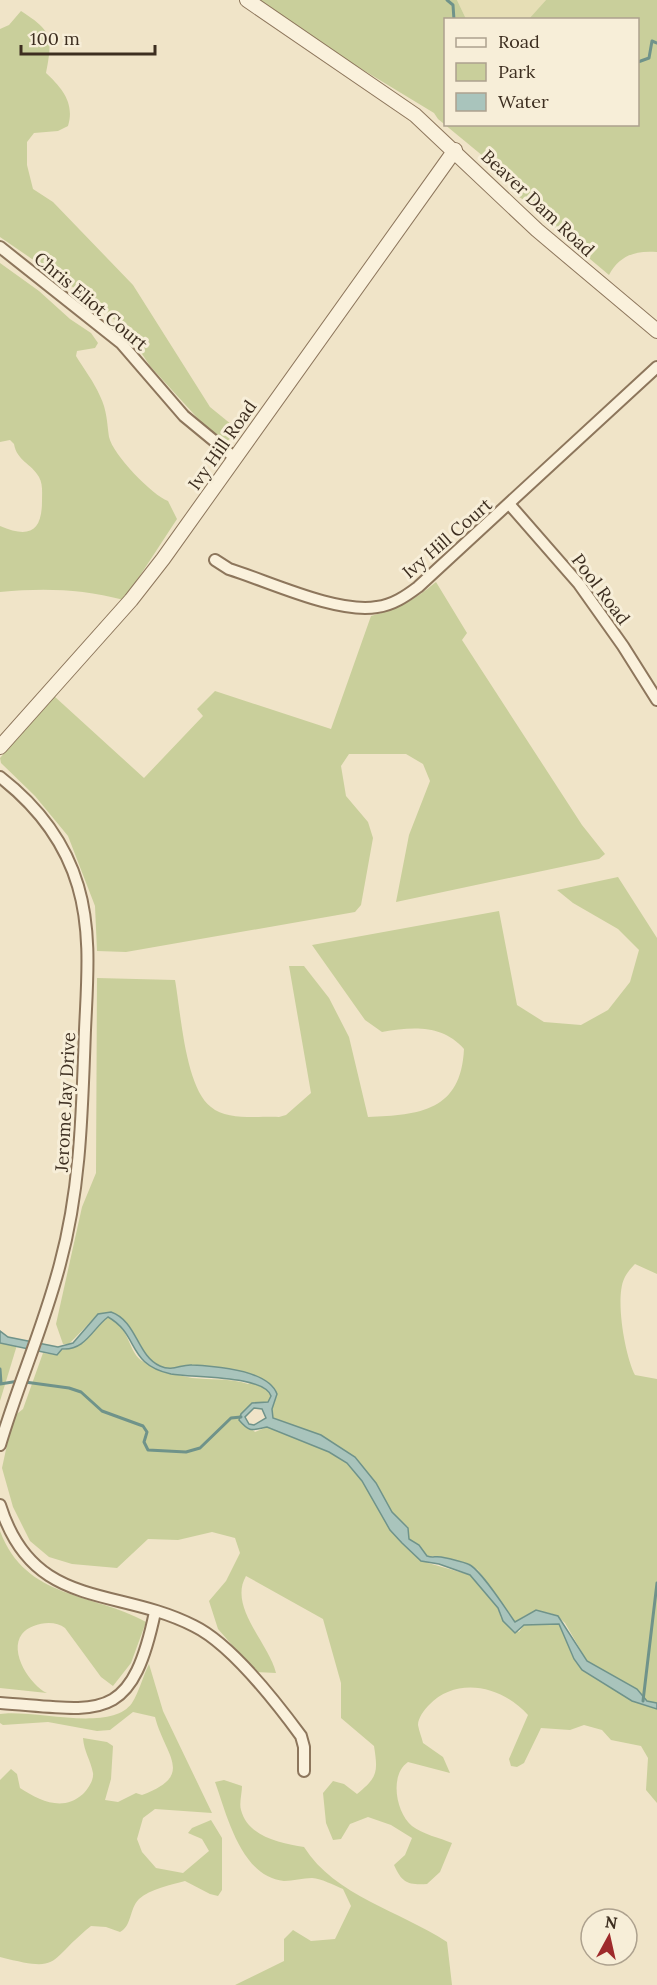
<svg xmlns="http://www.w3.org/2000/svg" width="657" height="1985" font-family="Lora,serif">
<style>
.farmland{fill:#e6deb5}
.green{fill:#c9cf9b}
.water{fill:#a9c4bc;stroke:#6f938a;stroke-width:1.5;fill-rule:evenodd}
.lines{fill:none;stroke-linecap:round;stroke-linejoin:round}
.stream{stroke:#6f938a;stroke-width:3}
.minor-casing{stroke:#8d765c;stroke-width:14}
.tertiary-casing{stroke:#8d765c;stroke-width:16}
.minor{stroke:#faf1dc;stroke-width:10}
.tertiary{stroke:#faf1dc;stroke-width:14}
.labels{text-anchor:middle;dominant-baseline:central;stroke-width:6;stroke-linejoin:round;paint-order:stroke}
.street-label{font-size:18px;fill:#3d2e20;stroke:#f7eed8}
</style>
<rect width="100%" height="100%" fill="#f0e4c8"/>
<!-- farmland -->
<path class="farmland" d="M 457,0 L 546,0 L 529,20 L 466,19 Z"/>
<!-- green -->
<g class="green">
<path d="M 258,0 L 457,0 L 466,19 L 446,20 L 446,124 L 638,124 L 638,20 L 529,19 L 546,0 L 657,0 L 657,252 C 635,250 619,256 609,275 L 558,232 L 544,212 L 519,197 L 495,166 L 438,119 L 434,113 L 345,59 Z"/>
<path d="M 21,11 C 52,31 53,37 46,73 C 62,88 75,103 68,126 L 58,131 L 34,133 L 27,142 L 27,165 L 33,189 L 53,202 L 133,285 L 210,407 L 237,429 L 235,435 L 227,441 L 213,435 L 150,366 L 127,331 L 93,301 L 0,237 L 0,29 L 9,25 Z"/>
<path d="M 0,263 L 39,291 L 70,319 L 91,333 L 98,343 L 95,348 L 77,351 L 76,356 C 84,369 94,382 100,396 C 107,410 107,423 109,437 C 113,455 152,495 168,501 L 177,519 L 124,600 C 80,589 45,588 0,592 L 0,526 C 28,538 42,533 42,501 C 42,493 43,484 39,477 C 31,463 17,461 14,444 L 10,440 L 0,442 Z"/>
<path d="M 436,582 L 467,633 L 462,640 L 582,825 L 605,854 L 599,859 L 396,902 L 409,835 L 430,781 L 423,764 L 406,754 L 349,754 L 341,766 L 346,796 L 368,822 L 373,838 L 361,905 L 355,912 L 126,952 L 97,951 L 95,906 L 68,836 L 35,796 L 1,763 L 0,758 L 54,696 L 144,778 L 203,716 L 197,709 L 215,691 L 331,729 L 371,616 C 396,610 416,599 436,582 Z"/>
<path d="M 618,877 L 657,938 L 657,1274 L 635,1264 C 631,1268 626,1274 624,1279 C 615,1299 625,1356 635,1375 L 657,1379 L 657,1703 L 647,1701 L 639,1692 L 587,1661 L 565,1623 L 556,1615 L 545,1612 L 526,1615 L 515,1622 L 478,1570 L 470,1565 L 443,1557 L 427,1556 L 419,1545 L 409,1539 L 408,1527 L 392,1512 L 376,1483 L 355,1457 L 321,1435 L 273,1418 L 272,1409 L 277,1395 C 269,1373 213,1366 192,1365 C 180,1365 173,1372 160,1366 C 137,1356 137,1321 111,1312 L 98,1314 L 69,1344 L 63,1344 L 56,1324 L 82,1207 L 96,1173 L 97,978 L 175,980 C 181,1013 185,1087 211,1107 C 227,1121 259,1116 279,1117 L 286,1115 L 311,1093 L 289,966 L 304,966 L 329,998 L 349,1037 L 368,1117 C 420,1115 461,1111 464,1049 C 442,1024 412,1027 382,1032 L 365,1020 L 312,945 L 499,911 L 517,1005 L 544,1022 L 581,1025 L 608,1010 L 630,982 L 639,950 L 618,929 L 573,903 L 557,890 Z"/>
<path d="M 106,1317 C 131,1324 127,1354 144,1362 C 158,1369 176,1375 192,1378 C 211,1380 229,1378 248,1384 L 253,1382 L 270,1391 L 271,1396 L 268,1402 L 255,1402 L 239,1417 L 255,1432 L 267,1427 L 329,1452 L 347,1463 L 362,1481 L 386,1521 L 428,1563 L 470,1575 L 498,1608 L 501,1618 L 519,1632 L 524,1625 L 559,1624 C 566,1635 568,1648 574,1659 C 581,1675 640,1705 657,1709 L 657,1803 L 646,1790 L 648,1758 L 641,1746 L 611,1740 L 602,1730 L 584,1725 L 570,1730 L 541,1728 L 524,1763 L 517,1767 L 511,1766 L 509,1759 L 528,1715 C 502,1686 457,1676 429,1705 C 424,1710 418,1718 418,1725 C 419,1731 422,1738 423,1743 L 443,1757 L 450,1773 L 408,1762 C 389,1775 396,1813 412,1826 C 422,1834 440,1838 452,1843 L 440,1872 L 427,1884 C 408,1885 402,1883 394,1865 L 405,1855 L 412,1838 L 391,1825 L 368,1817 L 350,1824 L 341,1839 L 333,1840 L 326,1823 L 323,1793 L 333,1781 L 344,1784 L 357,1794 C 378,1777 378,1772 374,1746 L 341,1718 L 341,1683 L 323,1619 L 246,1576 C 228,1607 269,1643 276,1673 L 256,1672 L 218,1629 L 209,1601 L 226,1581 L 240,1553 L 235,1538 L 212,1532 L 178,1540 L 148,1539 L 117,1568 L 72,1564 L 49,1557 L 30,1541 L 13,1507 L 2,1468 L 13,1417 L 23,1409 L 43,1353 L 57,1355 L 61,1350 L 65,1350 L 102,1323 Z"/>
<path d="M 0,1343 L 17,1345 L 0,1401 Z"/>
<path d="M 0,1531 C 26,1600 92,1592 146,1622 L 131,1663 L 113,1686 L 101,1677 L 65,1628 C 54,1619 31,1623 22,1634 C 8,1652 31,1686 47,1693 L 0,1688 Z"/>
<path d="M 149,1664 L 163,1711 L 212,1813 L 155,1809 L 143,1818 L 137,1839 L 142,1852 L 156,1868 L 183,1873 L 209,1851 L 202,1839 L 188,1833 L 192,1828 L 211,1820 L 222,1838 L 222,1890 L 218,1896 L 210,1894 L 185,1881 C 171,1885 150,1889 139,1899 C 129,1909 132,1926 120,1932 L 106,1927 L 91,1926 C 46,1962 63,1973 0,1957 L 0,1780 L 11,1769 L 17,1774 L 20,1788 C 40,1801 63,1812 83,1794 C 88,1789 94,1780 93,1773 C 91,1761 84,1752 83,1738 L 107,1742 L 113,1746 L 111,1779 L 105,1800 L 118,1802 L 136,1793 L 142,1795 C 196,1775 165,1756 155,1717 L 133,1712 L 110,1730 L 97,1731 L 48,1722 L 3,1725 L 0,1723 L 0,1714 C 34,1709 111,1733 132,1703 C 139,1692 143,1676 149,1664 Z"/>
<path d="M 224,1780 L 242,1786 C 242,1793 239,1804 241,1810 C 248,1837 281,1843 304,1847 C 335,1896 400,1911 447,1942 L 452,1985 L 235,1985 L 284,1961 L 284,1939 L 293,1930 L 311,1941 L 335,1939 L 351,1906 L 343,1889 C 334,1885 322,1879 312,1878 C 303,1878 293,1881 284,1881 C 241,1877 227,1815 215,1782 Z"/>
</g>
<!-- water -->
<path class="water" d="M 111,1312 C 137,1321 137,1356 160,1366 C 173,1372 181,1364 192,1365 C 214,1366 268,1370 277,1394 L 272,1409 L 273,1418 L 321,1435 L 355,1457 L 376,1483 L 392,1512 L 408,1528 L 409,1539 L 419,1545 L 427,1556 C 433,1558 435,1556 441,1557 C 446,1558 463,1562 468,1564 C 480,1568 507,1611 515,1622 L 536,1610 L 558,1616 L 587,1661 L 637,1689 L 647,1701 L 657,1703 L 657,1709 L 632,1701 L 582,1670 L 574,1659 L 559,1624 L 524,1625 L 515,1633 L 503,1621 L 498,1608 L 470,1575 L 439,1564 L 421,1561 L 402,1543 L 390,1530 L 362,1481 L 347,1463 L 329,1452 L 267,1427 C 252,1430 250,1433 239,1420 L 241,1414 L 252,1403 L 268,1402 L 271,1396 C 264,1375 192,1378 171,1374 C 126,1364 140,1335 108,1317 C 93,1328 85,1351 62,1349 L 57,1355 L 0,1343 L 0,1331 L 8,1337 L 58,1347 L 73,1343 L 98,1314 ZM 254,1408 L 262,1409 L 266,1418 L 254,1425 L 249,1424 L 245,1417 Z"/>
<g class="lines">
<!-- stream -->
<g class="stream">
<path d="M 447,0 L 453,5 L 454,20"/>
<path d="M 638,62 L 649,58 L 652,41 L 657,43"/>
<path d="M 0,1369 L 1,1383"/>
<path d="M 25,1382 L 69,1388 L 81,1392 L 102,1411 L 143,1426 L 147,1432 L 144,1442 L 148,1450 L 186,1452 L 200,1448 L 231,1418 L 241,1417"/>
<path d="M 0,1384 L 19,1381"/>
<path d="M 643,1701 L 657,1583"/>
</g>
<defs>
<g id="minor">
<path d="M 0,247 L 121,343 L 184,416 L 235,458"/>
<path d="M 510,505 L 579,584 L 623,646 L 657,700"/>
<path d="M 215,560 L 229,569 C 268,581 337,614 377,607 C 393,605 406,596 418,587 L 657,367"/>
<path d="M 0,777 C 36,805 65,842 78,886 C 92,933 87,983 85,1030 C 82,1110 81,1187 60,1264 C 44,1326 18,1384 0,1445"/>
<path d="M 0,1505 C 33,1611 116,1586 194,1626 C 231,1644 276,1702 301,1736 L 304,1747 L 304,1771"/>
<path d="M 0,1703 C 100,1710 131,1726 155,1612"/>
</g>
<g id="tertiary">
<path d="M 247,0 L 415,115 L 537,230 L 657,331"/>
<path d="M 0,747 L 131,600 L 163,559 L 455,150"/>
</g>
</defs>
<!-- minor casing -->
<use href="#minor" class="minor-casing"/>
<!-- tertiary casing -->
<use href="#tertiary" class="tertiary-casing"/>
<!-- minor -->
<use href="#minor" class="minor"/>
<!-- tertiary -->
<use href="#tertiary" class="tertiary"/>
</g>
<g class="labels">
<!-- street labels -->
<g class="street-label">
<text transform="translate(538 203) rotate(43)">Beaver Dam Road</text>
<text transform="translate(91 301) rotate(40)">Chris Eliot Court</text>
<text transform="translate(222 445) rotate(-55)">Ivy Hill Road</text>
<text transform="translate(447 538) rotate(-41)">Ivy Hill Court</text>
<text transform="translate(601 589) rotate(53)">Pool Road</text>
<text transform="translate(65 1102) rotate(-87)">Jerome Jay Drive</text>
</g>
</g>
<!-- legend -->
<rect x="444" y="18" width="195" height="108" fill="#f7eed8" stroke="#ada18e" stroke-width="1.5"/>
<rect x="456" y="38" width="30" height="9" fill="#faf1dc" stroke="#ada18e" stroke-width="1.5"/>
<text x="498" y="48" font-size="18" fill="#3d2e20">Road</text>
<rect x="456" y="63" width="30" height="18" fill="#c9cf9b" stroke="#ada18e" stroke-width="1.5"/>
<text x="498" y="78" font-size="18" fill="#3d2e20">Park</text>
<rect x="456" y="93" width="30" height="18" fill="#a9c4bc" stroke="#ada18e" stroke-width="1.5"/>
<text x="498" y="108" font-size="18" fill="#3d2e20">Water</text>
<!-- north arrow -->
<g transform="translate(609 1937) rotate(8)"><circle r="28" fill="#f7eed8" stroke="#ada18e" stroke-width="1.5"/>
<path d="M0-4.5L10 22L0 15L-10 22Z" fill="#9e2a2b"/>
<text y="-9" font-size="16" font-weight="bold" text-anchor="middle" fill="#3d2e20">N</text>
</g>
<!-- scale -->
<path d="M21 45v9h134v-9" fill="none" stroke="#3d2e20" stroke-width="3"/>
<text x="30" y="45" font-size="18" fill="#3d2e20" stroke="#f7eed8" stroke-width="4.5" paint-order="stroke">100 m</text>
</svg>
